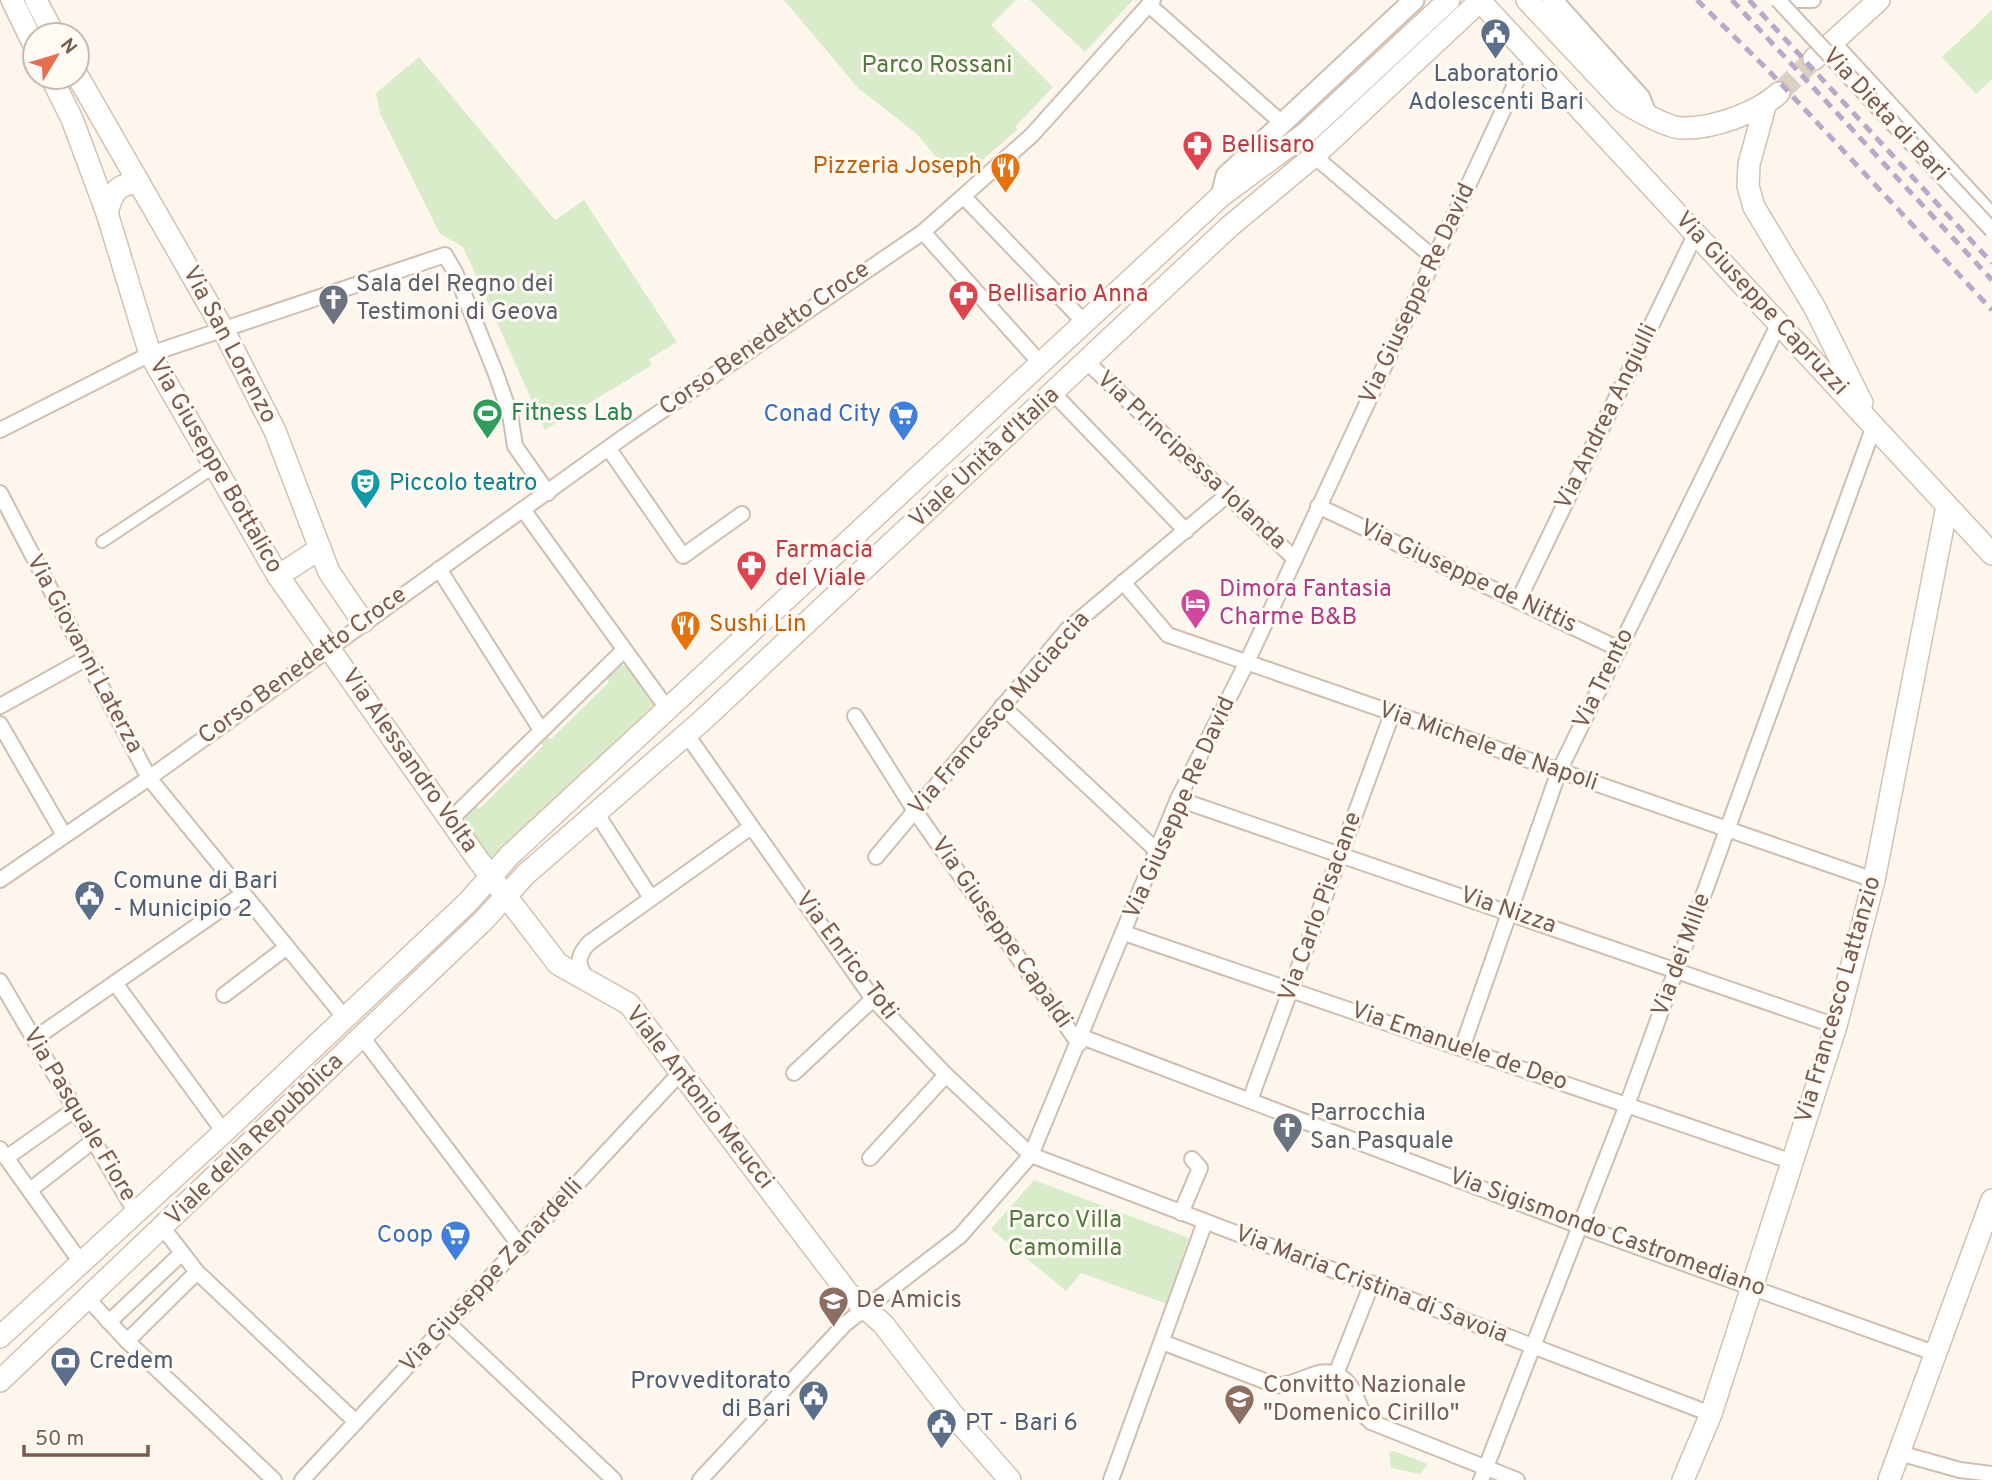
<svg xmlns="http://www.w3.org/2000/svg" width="1992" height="1480" font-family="Overpass,sans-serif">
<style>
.green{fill:#d8ecc9}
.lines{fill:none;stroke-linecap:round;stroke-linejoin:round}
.secondary-tunnel{stroke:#dcd0c4;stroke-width:21;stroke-dasharray:21 10;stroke-linecap:butt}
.pedestrian-casing{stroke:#d1beb0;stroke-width:14}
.minor-casing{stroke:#d1beb0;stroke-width:18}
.tertiary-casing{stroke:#d1beb0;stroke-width:23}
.secondary-casing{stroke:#d6c0b0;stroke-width:24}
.pedestrian{stroke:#fff;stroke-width:10}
.minor{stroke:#fff;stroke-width:14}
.tertiary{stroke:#fff;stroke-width:19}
.secondary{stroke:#fff;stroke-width:21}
.rail{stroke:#b9a8c9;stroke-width:5;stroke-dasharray:10 7;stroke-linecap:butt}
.minor-bridge-casing{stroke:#d1beb0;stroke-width:18;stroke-linecap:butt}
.minor-bridge{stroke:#fff;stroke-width:14}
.labels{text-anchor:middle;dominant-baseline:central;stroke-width:6;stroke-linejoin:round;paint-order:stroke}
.park-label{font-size:24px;fill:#537a41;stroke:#fffaf3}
.service-label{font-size:24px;fill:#4e5e75;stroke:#fffaf3;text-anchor:start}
.street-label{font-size:24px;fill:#7a5c4d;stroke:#fffaf3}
.health-label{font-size:24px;fill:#be3a42;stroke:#fffaf3;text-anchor:start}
.food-label{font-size:24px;fill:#c56008;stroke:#fffaf3;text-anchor:end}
.worship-label{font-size:24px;fill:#5b616d;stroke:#fffaf3;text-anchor:start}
.leisure-label{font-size:24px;fill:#27864d;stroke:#fffaf3;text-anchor:start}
.shop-label{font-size:24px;fill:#366cbe;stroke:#fffaf3;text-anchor:end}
.culture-label{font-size:24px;fill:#0d838f;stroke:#fffaf3;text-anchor:start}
.hotel-label{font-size:24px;fill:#b23c85;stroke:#fffaf3;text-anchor:start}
.education-label{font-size:24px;fill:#785e54;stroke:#fffaf3;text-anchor:start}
</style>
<rect width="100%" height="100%" fill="#fdf6ec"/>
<!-- green -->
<g class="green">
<path d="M 784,0 L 1016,0 L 991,25 L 1053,87 L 1016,126 L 1017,130 L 964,176 L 961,173 L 954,179 L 917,134 L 858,88 Z"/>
<path d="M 1030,0 L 1133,0 L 1085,52 Z"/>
<path d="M 1992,10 L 1992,79 L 1976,94 L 1942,57 Z"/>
<path d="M 419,57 L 555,220 L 584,200 L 677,342 L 649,359 L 652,365 L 545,430 L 469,260 L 462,246 L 440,234 L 380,113 L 376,93 Z"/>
<path d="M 621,665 L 629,667 L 654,701 L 655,709 L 496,857 L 490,858 L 465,821 L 466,814 L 475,805 L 479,809 L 543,746 L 540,742 L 546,735 L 551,739 L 609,682 L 606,678 Z"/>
<path d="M 1034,1180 L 1189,1238 L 1167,1304 L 1081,1273 L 1066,1291 L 991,1229 Z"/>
<path d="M 1394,1451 L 1428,1464 L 1420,1474 L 1391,1468 L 1389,1452 Z"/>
</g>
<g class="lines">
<!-- secondary-tunnel -->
<path class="secondary-tunnel" d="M 1779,93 L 1814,59"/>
<defs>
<path id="pedestrian" d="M 102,542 L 215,467"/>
<g id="minor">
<path d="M 1796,0 L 1813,0"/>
<path d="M 1149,5 L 1282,123"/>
<path d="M 1833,42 L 1992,215"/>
<path d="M 1314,156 L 1434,258"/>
<path d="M 964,197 L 1086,324"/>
<path d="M 923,232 L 1042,365"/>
<path d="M 1087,362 L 1295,559"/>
<path d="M 1054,394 L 1186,531"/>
<path d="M 0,430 L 150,354 L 445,255 L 455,272 L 496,374 L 510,414 L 515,446 L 548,493"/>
<path d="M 609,449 L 683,556 L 742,514"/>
<path d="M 0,493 L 149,778 L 345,1018"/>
<path d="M 1318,506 L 1619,649"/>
<path d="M 524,511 L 669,711"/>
<path d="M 439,569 L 541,730"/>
<path d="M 1123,582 L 1168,635 L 1874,880"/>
<path d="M 1518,601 L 1696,233"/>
<path d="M 0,706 L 85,659"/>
<path d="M 1002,706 L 1156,850"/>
<path d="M 855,716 L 915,811 L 1079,1044"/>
<path d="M 0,724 L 64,835"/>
<path d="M 687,735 L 873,999 L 946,1075 L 1031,1155 L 1711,1414"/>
<path d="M 1178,799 L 1836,1026"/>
<path d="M 597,814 L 651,898"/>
<path d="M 450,820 L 624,650"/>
<path d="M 876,857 L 1067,630 L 1226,496"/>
<path d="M 0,880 L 149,778 L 625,436 L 923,232 L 1032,135 L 1153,0"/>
<path d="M 1124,933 L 1793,1162"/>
<path d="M 588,980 C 577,965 576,957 589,943 L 751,827"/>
<path d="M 0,981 L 136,1213"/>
<path d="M 115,983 L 224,1132"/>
<path d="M 224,995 L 287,947"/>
<path d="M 362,1037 L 521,1247"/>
<path d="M 1082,1037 L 1577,1225 L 1937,1354"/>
<path d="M 34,1039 L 243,894"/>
<path d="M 1462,1048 L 1559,771 L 1779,323"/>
<path d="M 794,1073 L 873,999"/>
<path d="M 1250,1100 L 1392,714"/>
<path d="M 0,1149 L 82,1264"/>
<path d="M 6,1158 L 74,1110"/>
<path d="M 870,1158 L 946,1075"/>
<path d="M 30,1190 L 93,1141"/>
<path d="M 1181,1213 L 1200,1168 L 1192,1159"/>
<path d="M 163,1228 L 197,1272 L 356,1422"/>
<path d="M 88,1299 L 127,1341 L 274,1480"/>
<path d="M 109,1322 L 182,1253"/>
<path d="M 448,1323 L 614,1480"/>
<path d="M 127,1341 L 197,1272"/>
<path d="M 1162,1342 L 1275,1385 C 1300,1388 1322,1358 1346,1381 C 1359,1393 1357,1411 1371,1422 L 1517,1480"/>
<path d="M 1336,1374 L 1372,1283"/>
<path d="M 1899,1453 L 1960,1470 L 1992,1474"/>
<path d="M 302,1480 L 681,1072"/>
<path d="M 700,1480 L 845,1324 L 960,1236 L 1031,1155 L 1178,799 L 1247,662 L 1519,76 L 1529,70 L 1548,75"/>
<path d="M 1111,1480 L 1205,1222"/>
<path d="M 1481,1480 L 1627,1105 L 1874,426"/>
</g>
<g id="tertiary">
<path d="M 1552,0 L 1640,98 L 1646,113"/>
<path d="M 1221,196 L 1226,176 L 1414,0"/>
</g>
<g id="secondary">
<path d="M 12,0 L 35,47"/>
<path d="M 36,0 L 54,35"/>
<path d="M 1479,0 L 1992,554"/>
<path d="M 1527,0 L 1621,100 C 1633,109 1667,127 1681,128 C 1713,129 1757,113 1779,93"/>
<path d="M 1814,59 L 1879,0"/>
<path d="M 77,75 L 224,331 L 275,431 L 329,572 L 363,622"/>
<path d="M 51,77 L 72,119 L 107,213 L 150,354 L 278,576 L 479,861 L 558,964 L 629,1004 L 848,1293 L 883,1324 L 954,1416 L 1010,1480"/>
<path d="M 1765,106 L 1749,164 L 1748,186 L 1754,207 L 1815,308 L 1862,403"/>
<path d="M 107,213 C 112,193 117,183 139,183"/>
<path d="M 278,576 L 318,550"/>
<path d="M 0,1337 L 224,1132 L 467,903 L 510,855 L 1221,196 L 1305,134 L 1449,0"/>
<path d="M 0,1381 L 484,920 L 526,874 L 704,719 L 1229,227 L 1314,156 L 1481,0"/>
<path d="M 1683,1480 L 1711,1414 L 1836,1026 L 1874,880 L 1947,506"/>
<path d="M 1889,1480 L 1992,1200"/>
</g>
</defs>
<!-- pedestrian casing -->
<use href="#pedestrian" class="pedestrian-casing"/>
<!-- minor casing -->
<use href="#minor" class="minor-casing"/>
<!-- tertiary casing -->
<use href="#tertiary" class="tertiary-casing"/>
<!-- secondary casing -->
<use href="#secondary" class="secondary-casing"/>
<!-- pedestrian -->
<use href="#pedestrian" class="pedestrian"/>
<!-- minor -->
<use href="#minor" class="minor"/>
<!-- tertiary -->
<use href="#tertiary" class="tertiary"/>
<!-- secondary -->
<use href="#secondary" class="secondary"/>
<!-- rail -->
<g class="rail">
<path d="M 1697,0 L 1768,70 L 1992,310"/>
<path d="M 1732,0 L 1992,280"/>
<path d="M 1749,0 L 1992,263"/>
</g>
<defs>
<path id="minor-bridge" d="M 1778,0 L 1992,230"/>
</defs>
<!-- minor-bridge casing -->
<use href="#minor-bridge" class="minor-bridge-casing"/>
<!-- minor-bridge -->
<use href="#minor-bridge" class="minor-bridge"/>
</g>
<!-- icons -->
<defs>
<symbol id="civic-pin" viewBox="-11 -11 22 30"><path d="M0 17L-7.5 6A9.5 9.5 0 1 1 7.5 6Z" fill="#5c6f8a" stroke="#fffaf3"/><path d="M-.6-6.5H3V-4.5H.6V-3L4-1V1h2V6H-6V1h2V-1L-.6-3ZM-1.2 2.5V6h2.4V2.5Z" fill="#fff"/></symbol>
<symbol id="pharmacy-pin" viewBox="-11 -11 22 30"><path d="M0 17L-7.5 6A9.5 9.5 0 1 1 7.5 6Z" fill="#e0444e" stroke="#fffaf3"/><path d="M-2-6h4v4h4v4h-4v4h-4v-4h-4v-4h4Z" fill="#fff"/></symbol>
<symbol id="restaurant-pin" viewBox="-11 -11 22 30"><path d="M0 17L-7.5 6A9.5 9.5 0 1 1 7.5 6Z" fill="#e8710a" stroke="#fffaf3"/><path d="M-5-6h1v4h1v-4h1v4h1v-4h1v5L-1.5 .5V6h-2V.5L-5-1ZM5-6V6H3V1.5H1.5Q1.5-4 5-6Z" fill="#fff"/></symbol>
<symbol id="church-pin" viewBox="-11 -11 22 30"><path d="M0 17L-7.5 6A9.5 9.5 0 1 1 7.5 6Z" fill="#6b7280" stroke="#fffaf3"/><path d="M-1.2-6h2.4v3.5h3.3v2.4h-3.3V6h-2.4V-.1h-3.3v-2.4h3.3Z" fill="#fff"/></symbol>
<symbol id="stadium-pin" viewBox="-11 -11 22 30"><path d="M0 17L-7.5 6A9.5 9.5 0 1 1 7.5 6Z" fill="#2e9e5b" stroke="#fffaf3"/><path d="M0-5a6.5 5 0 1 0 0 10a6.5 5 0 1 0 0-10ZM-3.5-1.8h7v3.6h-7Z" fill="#fff"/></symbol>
<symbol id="supermarket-pin" viewBox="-11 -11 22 30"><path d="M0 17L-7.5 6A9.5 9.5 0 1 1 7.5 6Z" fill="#3f7fe0" stroke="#fffaf3"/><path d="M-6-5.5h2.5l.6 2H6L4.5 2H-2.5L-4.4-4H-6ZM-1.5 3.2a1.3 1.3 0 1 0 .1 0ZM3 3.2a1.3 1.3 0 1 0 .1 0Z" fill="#fff"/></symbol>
<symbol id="theatre-pin" viewBox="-11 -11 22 30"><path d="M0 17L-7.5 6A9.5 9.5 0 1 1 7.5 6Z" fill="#0f9aa8" stroke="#fffaf3"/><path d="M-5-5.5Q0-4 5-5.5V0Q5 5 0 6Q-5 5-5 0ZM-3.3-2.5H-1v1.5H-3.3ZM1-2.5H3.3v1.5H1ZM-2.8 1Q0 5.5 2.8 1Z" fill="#fff"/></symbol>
<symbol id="hotel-pin" viewBox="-11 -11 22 30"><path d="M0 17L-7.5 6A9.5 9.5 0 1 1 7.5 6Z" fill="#d1479c" stroke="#fffaf3"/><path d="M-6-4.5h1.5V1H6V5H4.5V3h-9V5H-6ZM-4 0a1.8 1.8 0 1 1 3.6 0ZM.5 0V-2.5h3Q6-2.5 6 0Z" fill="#fff"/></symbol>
<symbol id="school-pin" viewBox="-11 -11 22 30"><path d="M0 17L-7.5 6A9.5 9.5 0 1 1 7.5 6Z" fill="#8d6e63" stroke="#fffaf3"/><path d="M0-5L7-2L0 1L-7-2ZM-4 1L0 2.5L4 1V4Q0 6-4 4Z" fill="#fff"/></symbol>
<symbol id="bank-pin" viewBox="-11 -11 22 30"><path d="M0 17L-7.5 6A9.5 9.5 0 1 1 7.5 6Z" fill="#5c6f8a" stroke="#fffaf3"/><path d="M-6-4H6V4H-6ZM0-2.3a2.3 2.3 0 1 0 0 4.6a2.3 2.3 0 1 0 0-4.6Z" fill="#fff"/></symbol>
</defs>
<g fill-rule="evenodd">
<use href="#civic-pin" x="1478" y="16" width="35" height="47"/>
<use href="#pharmacy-pin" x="1180" y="128" width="35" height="47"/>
<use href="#restaurant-pin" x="988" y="150" width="35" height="47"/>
<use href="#pharmacy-pin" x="946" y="278" width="35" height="47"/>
<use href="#church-pin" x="316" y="282" width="35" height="47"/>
<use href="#stadium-pin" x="470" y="396" width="35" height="47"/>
<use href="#supermarket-pin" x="886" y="398" width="35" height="47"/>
<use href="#theatre-pin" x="348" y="466" width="35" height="47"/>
<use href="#pharmacy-pin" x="734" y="548" width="35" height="47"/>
<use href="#hotel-pin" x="1178" y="586" width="35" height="47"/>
<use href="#restaurant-pin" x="668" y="608" width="35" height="47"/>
<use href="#civic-pin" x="72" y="878" width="35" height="47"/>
<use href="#church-pin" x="1270" y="1110" width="35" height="47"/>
<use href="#supermarket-pin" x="438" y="1218" width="35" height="47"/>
<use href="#school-pin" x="816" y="1284" width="35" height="47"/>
<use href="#bank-pin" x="48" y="1344" width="35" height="47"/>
<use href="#civic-pin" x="796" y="1378" width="35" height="47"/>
<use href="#school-pin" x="1222" y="1382" width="35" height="47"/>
<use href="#civic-pin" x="924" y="1406" width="35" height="47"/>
</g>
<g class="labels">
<!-- park labels -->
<g class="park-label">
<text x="937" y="66">Parco Rossani</text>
<text x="1065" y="1221">Parco Villa<tspan x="1065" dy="28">Camomilla</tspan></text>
</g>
<!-- service labels -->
<g class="service-label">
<text x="1496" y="75" text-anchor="middle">Laboratorio<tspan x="1496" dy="28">Adolescenti Bari</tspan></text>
<text x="113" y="882">Comune di Bari<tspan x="113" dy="28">- Municipio 2</tspan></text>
<text x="89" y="1362">Credem</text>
<text x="791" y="1382" text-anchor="end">Provveditorato<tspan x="791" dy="28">di Bari</tspan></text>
<text x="965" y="1424">PT - Bari 6</text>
</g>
<!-- street labels -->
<g class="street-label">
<text transform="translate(1885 115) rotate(47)">Via Dieta di Bari</text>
<text transform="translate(1418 294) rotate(-65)">Via Giuseppe Re David</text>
<text transform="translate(1761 304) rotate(47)">Via Giuseppe Capruzzi</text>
<text transform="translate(765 339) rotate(-35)">Corso Benedetto Croce</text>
<text transform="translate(229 345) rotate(62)">Via San Lorenzo</text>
<text transform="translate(1607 417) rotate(-64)">Via Andrea Angiulli</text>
<text transform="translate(985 458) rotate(-43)">Viale Unità d'Italia</text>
<text transform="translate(1191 461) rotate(43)">Via Principessa Iolanda</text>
<text transform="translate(215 466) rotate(60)">Via Giuseppe Bottalico</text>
<text transform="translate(1468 577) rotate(25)">Via Giuseppe de Nittis</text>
<text transform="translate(84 654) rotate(62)">Via Giovanni Laterza</text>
<text transform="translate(303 666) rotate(-36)">Corso Benedetto Croce</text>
<text transform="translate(1604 679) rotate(-64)">Via Trento</text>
<text transform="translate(1000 714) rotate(-49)">Via Francesco Muciaccia</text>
<text transform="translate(1488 747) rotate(19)">Via Michele de Napoli</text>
<text transform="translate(409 761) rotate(55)">Via Alessandro Volta</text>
<text transform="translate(1180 808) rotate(-66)">Via Giuseppe Re David</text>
<text transform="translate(1321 907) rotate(-70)">Via Carlo Pisacane</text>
<text transform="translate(1508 911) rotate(19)">Via Nizza</text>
<text transform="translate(1001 933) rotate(55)">Via Giuseppe Capaldi</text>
<text transform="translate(1682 955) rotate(-70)">Via dei Mille</text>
<text transform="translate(846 956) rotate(53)">Via Enrico Toti</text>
<text transform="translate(1839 1000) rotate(-74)">Via Francesco Lattanzio</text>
<text transform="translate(1459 1047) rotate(19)">Via Emanuele de Deo</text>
<text transform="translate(699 1098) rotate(52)">Viale Antonio Meucci</text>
<text transform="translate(79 1115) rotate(59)">Via Pasquale Fiore</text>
<text transform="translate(255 1140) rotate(-44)">Viale della Repubblica</text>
<text transform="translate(1607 1233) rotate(20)">Via Sigismondo Castromediano</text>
<text transform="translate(492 1276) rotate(-47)">Via Giuseppe Zanardelli</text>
<text transform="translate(1371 1285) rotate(21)">Via Maria Cristina di Savoia</text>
</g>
<!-- health labels -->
<g class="health-label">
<text x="1221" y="146">Bellisaro</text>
<text x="987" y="295">Bellisario Anna</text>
<text x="775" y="551">Farmacia<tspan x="775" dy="28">del Viale</tspan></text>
</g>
<!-- food labels -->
<g class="food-label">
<text x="982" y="167">Pizzeria Joseph</text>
<text x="709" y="625" text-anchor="start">Sushi Lin</text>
</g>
<!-- worship labels -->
<g class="worship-label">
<text x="356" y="285">Sala del Regno dei<tspan x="356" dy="28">Testimoni di Geova</tspan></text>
<text x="1310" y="1114">Parrocchia<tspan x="1310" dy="28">San Pasquale</tspan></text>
</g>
<!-- leisure labels -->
<g class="leisure-label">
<text x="511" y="414">Fitness Lab</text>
</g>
<!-- shop labels -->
<g class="shop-label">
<text x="881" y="415">Conad City</text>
<text x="433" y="1236">Coop</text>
</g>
<!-- culture labels -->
<g class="culture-label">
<text x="389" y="484">Piccolo teatro</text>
</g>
<!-- hotel labels -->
<g class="hotel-label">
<text x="1219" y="590">Dimora Fantasia<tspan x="1219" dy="28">Charme B&amp;B</tspan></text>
</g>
<!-- education labels -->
<g class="education-label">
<text x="856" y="1301">De Amicis</text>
<text x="1263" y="1386">Convitto Nazionale<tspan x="1263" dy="28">"Domenico Cirillo"</tspan></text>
</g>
</g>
<!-- north arrow -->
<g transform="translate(56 56) rotate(52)"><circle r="33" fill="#fffaf3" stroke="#cabbb1" stroke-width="2"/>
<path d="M0-5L12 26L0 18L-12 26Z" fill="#e76f51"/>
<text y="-10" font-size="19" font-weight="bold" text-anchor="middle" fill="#7a5c4d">N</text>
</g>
<!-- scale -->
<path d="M24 1445v10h124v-10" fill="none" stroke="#7a5c4d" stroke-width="3.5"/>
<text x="35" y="1445" font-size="21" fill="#7a5c4d" stroke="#fffaf3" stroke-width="5" paint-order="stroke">50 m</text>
</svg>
